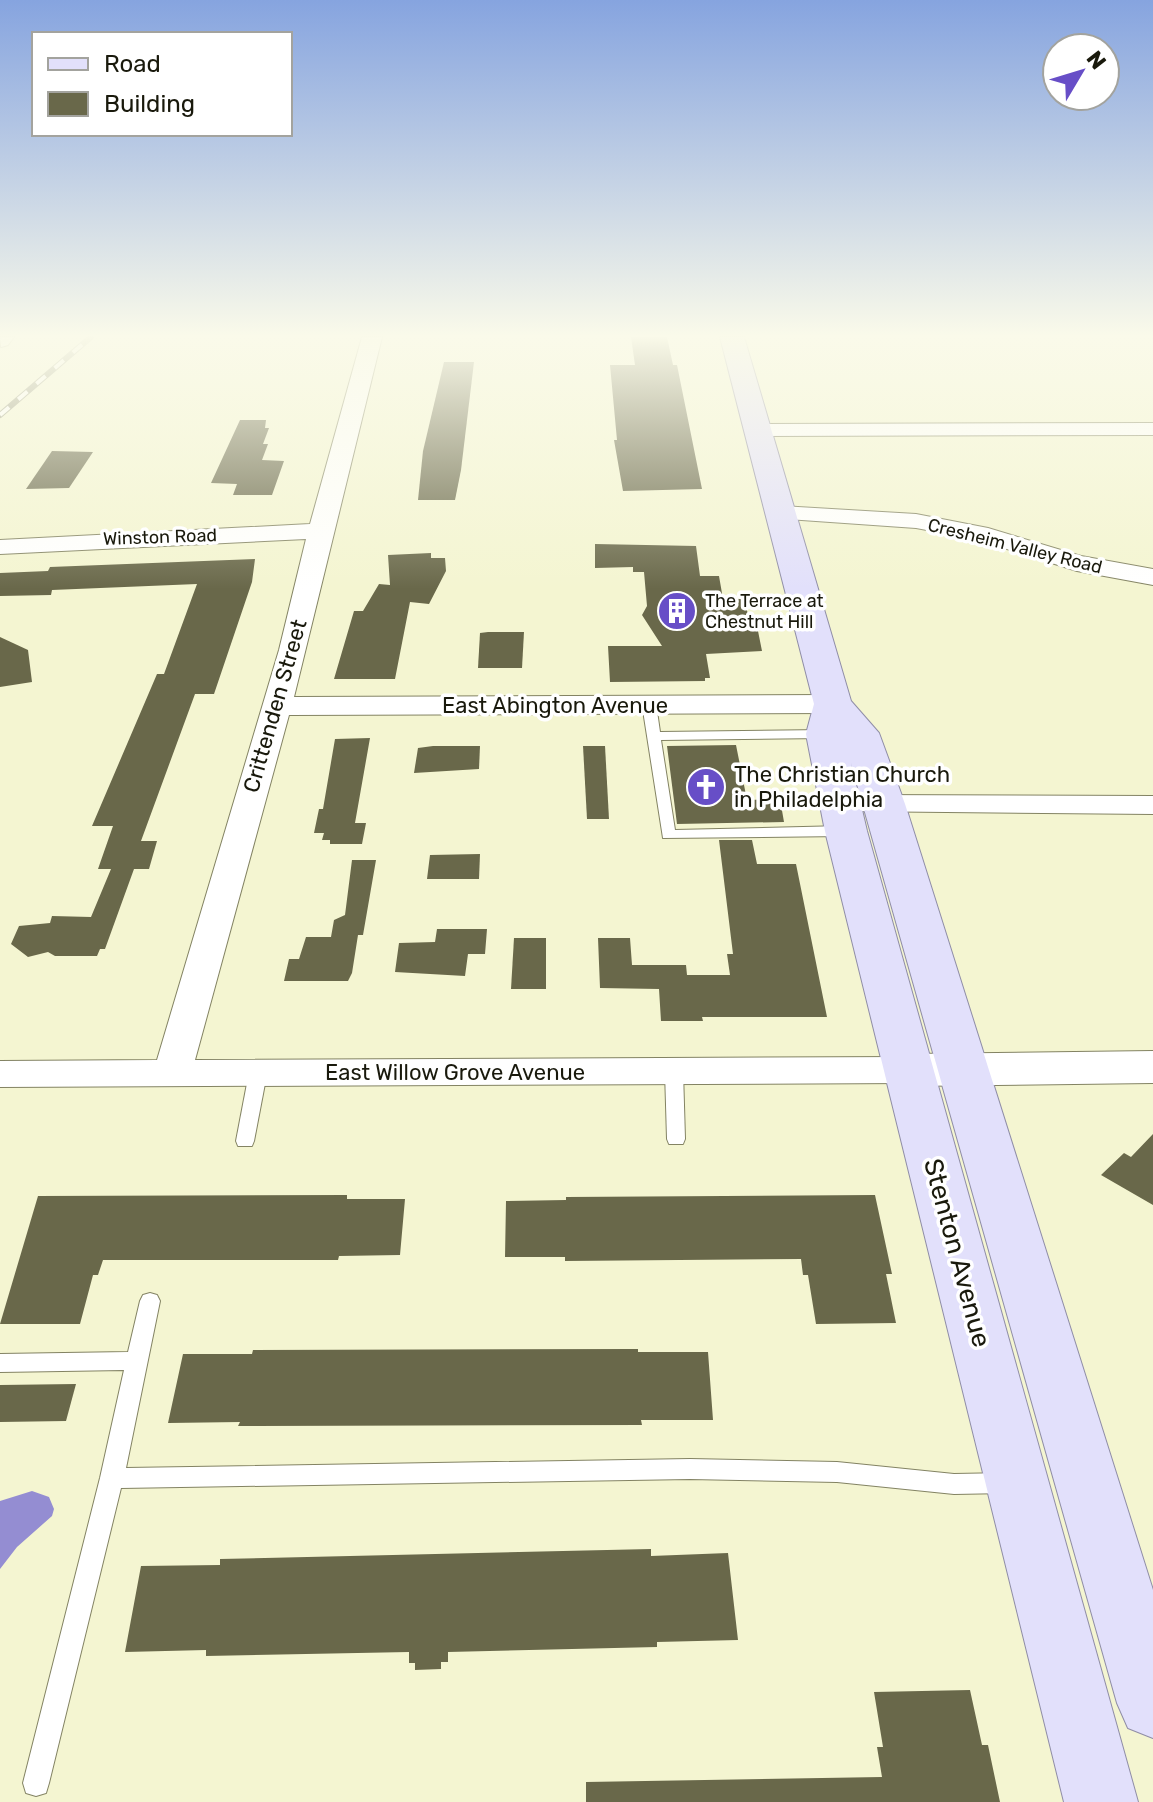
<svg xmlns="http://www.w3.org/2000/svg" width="1153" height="1802" font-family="Rubik,sans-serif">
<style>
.water{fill:#948dd2}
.building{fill:#69684a}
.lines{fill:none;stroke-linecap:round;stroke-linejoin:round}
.service-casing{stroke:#838363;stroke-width:2}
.minor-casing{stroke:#838363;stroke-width:2}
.tertiary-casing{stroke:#838363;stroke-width:2}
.primary-casing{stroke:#8f8da6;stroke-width:2}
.service{fill:#fff;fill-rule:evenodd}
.minor{fill:#fff;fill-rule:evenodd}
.tertiary{fill:#fff;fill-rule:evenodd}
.primary{fill:#e2e0fb;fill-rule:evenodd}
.rail-casing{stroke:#8d8e74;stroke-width:6}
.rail{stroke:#fff;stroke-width:4;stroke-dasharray:12;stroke-linecap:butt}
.labels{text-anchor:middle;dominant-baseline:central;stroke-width:7;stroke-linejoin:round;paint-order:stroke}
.far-street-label{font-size:18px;fill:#19190c;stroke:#fff}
.far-poi-label{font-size:18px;fill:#19190c;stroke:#fff;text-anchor:start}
.street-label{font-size:22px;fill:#19190c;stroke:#fff}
.poi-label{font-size:22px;fill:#19190c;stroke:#fff;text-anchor:start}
.near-street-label{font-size:26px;fill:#19190c;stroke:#fff}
</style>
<rect width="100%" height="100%" fill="#f4f5d1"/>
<!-- water -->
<path class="water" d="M 32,1491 L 49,1497 L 54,1509 L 52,1516 L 17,1547 L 0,1569 L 0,1501 Z"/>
<!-- building -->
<g class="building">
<path d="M 631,337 L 667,337 L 673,365 L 677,365 L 702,489 L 623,491 L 614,440 L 617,440 L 610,365 L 635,365 Z"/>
<path d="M 444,362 L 474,362 L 461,470 L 455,500 L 418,500 L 423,451 Z"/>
<path d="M 240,420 L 266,420 L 265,428 L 269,428 L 263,444 L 268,444 L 262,460 L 284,461 L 272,495 L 233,495 L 237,484 L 211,483 Z"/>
<path d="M 52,451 L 93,452 L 69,488 L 26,489 Z"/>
<path d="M 595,544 L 696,546 L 700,576 L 719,576 L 723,599 L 744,599 L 751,626 L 757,626 L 762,651 L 706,654 L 710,678 L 705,678 L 705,681 L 610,682 L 608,646 L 662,646 L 642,615 L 647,606 L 644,572 L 633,572 L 633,567 L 595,568 Z"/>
<path d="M 431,553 L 431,558 L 445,558 L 446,571 L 429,604 L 410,602 L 395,679 L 334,679 L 354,611 L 363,611 L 379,584 L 390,585 L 388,555 Z"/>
<path d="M 255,559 L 252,582 L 214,694 L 195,694 L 141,841 L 157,841 L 149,869 L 134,869 L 105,949 L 100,949 L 97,956 L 55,956 L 48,952 L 28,957 L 11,944 L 19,926 L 50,923 L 52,916 L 91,917 L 111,869 L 98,869 L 113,826 L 92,826 L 157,674 L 164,674 L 197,584 L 52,590 L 51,595 L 0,596 L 0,573 L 48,571 L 50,567 Z"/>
<path d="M 488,632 L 524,632 L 522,668 L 478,668 L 480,633 Z"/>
<path d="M 0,637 L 28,650 L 32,682 L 0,687 Z"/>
<path d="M 370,738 L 355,823 L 366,823 L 362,844 L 330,844 L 330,840 L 322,840 L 324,833 L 314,833 L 319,809 L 323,809 L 335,739 Z"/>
<path d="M 736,745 L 747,800 L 780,799 L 784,822 L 677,824 L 667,746 Z"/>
<path d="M 433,746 L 480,746 L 479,769 L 414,773 L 418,748 Z"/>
<path d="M 583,746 L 605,746 L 609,819 L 587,819 Z"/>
<path d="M 719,840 L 752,840 L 757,864 L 796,864 L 827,1017 L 702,1017 L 703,1021 L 661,1021 L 659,989 L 600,988 L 598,938 L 630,938 L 632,965 L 686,965 L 687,975 L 730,975 L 727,954 L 733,954 Z"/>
<path d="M 480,854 L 479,879 L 427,879 L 430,855 Z"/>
<path d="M 352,860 L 376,860 L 363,935 L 358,935 L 352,973 L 348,981 L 284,981 L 289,959 L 299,959 L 306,937 L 331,937 L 334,920 L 345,915 Z"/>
<path d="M 437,929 L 487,929 L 485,954 L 468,954 L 465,976 L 395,972 L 399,943 L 435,942 Z"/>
<path d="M 514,938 L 546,938 L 546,989 L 511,989 Z"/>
<path d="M 1153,1134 L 1153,1205 L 1101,1175 L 1124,1153 L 1131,1157 Z"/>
<path d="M 347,1195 L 347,1199 L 405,1199 L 400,1255 L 339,1256 L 338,1260 L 103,1260 L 98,1275 L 93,1275 L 80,1324 L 0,1324 L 38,1196 Z"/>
<path d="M 875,1195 L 892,1274 L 886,1274 L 896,1323 L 816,1324 L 808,1275 L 803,1275 L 801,1259 L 565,1261 L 565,1257 L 505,1257 L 506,1201 L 566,1200 L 566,1197 Z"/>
<path d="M 638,1349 L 638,1352 L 708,1352 L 713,1420 L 641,1420 L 642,1425 L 238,1426 L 240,1422 L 168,1423 L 183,1354 L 252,1354 L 253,1350 Z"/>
<path d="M 76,1384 L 66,1421 L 0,1422 L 0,1385 Z"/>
<path d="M 651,1549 L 651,1556 L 728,1553 L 738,1640 L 657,1642 L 657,1647 L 448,1652 L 448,1662 L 441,1662 L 441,1669 L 415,1670 L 415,1663 L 409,1663 L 409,1652 L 206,1656 L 206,1650 L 125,1652 L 141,1566 L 220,1565 L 220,1559 Z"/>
<path d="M 970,1690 L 982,1745 L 988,1745 L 1000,1802 L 586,1802 L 586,1782 L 882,1777 L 877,1747 L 883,1747 L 874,1692 Z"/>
</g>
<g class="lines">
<defs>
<g id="service">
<path d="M 649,700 L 656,704 L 660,732 L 825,730 L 832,734 L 825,738 L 661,740 L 675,830 L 844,826 L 852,831 L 844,836 L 663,838 L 642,704 Z"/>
<path d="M 674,1065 L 680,1067 L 683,1071 L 685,1139 L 683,1144 L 669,1144 L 667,1139 L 665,1071 L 668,1067 Z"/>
<path d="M 258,1067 L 264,1069 L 267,1073 L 254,1141 L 252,1146 L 238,1146 L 236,1141 L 249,1073 L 252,1069 Z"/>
<path d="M 150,1293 L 157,1295 L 160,1301 L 126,1468 L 690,1459 L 837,1462 L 954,1474 L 1007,1473 L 1015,1476 L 1019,1483 L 1015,1490 L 1007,1493 L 954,1494 L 837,1482 L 690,1479 L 121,1488 L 49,1783 L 46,1793 L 36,1796 L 26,1793 L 23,1783 L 100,1478 L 124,1370 L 0,1372 L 0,1354 L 128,1352 L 140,1301 L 143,1295 Z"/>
</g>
<g id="minor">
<path d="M 0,337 L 14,337 L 8,345 L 1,347 Z"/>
<path d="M 362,337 L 382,337 L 294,697 L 833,695 L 843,698 L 847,704 L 843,710 L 833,713 L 289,715 L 195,1060 L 909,1057 L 923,1061 L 928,1070 L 923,1079 L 909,1083 L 0,1087 L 0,1061 L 157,1060 L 279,650 L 306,539 L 0,554 L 0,540 L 310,524 Z"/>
<path d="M 1153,423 L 1153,435 L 758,436 L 747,430 L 758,424 Z"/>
<path d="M 781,506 L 916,514 L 988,528 L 1081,556 L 1153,569 L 1153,585 L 1077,571 L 975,539 L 916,528 L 773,518 L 769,513 Z"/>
<path d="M 861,795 L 1153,796 L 1153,814 L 850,811 L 845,804 L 850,797 Z"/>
</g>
<path id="tertiary" d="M 1153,1051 L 1153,1083 L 909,1086 L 892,1081 L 885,1070 L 892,1059 L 909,1054 Z"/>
<path id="primary" d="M 720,337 L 744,337 L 851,701 L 879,733 L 905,804 L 1153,1590 L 1153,1738 L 1128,1728 L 1117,1703 L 851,763 L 867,831 L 1138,1802 L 1064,1802 L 825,831 L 806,734 L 814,704 Z"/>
</defs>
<!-- service casing -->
<use href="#service" class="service-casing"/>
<!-- minor casing -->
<use href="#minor" class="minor-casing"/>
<!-- tertiary casing -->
<use href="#tertiary" class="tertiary-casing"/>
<!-- primary casing -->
<use href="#primary" class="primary-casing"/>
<!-- service -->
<use href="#service" class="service"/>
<!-- minor -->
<use href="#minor" class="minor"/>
<!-- tertiary -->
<use href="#tertiary" class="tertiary"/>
<!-- primary -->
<use href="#primary" class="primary"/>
<defs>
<path id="rail" d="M 0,415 L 91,337"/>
</defs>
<!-- rail casing -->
<use href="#rail" class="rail-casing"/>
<!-- rail -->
<use href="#rail" class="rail"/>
</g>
<!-- sky -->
<linearGradient id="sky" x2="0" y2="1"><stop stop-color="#86a4df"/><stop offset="0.57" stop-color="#fafaea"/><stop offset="1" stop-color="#fafaea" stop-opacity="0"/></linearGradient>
<rect width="1153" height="589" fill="url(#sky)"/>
<!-- icons -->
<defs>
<symbol id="building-disc" viewBox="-11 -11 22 22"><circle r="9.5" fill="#674ec7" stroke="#fff"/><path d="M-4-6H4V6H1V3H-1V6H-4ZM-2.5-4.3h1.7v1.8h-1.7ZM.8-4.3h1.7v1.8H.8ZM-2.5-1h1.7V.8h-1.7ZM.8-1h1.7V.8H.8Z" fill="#fff"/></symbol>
<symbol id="church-disc" viewBox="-11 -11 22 22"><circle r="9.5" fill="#674ec7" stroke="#fff"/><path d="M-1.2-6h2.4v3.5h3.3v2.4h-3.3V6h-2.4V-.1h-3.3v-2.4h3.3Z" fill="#fff"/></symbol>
</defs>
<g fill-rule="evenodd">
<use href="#building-disc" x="655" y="589" width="44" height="44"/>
<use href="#church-disc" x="684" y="765" width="44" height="44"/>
</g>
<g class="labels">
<!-- far-street labels -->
<g class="far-street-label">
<text transform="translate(160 537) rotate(-2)">Winston Road</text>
<text transform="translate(1015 546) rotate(14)">Cresheim Valley Road</text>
</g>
<!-- far-poi labels -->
<g class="far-poi-label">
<text x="705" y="601">The Terrace at<tspan x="705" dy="21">Chestnut Hill</tspan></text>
</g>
<!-- street labels -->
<g class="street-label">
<text x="555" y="705">East Abington Avenue</text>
<text transform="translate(275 706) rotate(-74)">Crittenden Street</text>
<text x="455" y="1072">East Willow Grove Avenue</text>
</g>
<!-- poi labels -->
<g class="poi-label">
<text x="734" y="774">The Christian Church<tspan x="734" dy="25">in Philadelphia</tspan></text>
</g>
<!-- near-street labels -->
<g class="near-street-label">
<text transform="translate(957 1253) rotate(75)">Stenton Avenue</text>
</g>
</g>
<!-- legend -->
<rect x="32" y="32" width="260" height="104" fill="#ffffff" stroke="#a3a39e" stroke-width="2"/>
<rect x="48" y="58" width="40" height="12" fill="#e2e0fb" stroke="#a3a39e" stroke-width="2"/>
<text x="104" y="72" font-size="24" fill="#19190c">Road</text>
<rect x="48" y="92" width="40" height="24" fill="#69684a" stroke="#a3a39e" stroke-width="2"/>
<text x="104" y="112" font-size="24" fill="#19190c">Building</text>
<!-- north arrow -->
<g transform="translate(1081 72) rotate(52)"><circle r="38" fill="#ffffff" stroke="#a3a39e" stroke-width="2"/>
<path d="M0-6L14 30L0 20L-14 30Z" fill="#674ec7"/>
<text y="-12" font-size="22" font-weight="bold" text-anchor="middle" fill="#19190c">N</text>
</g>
</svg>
